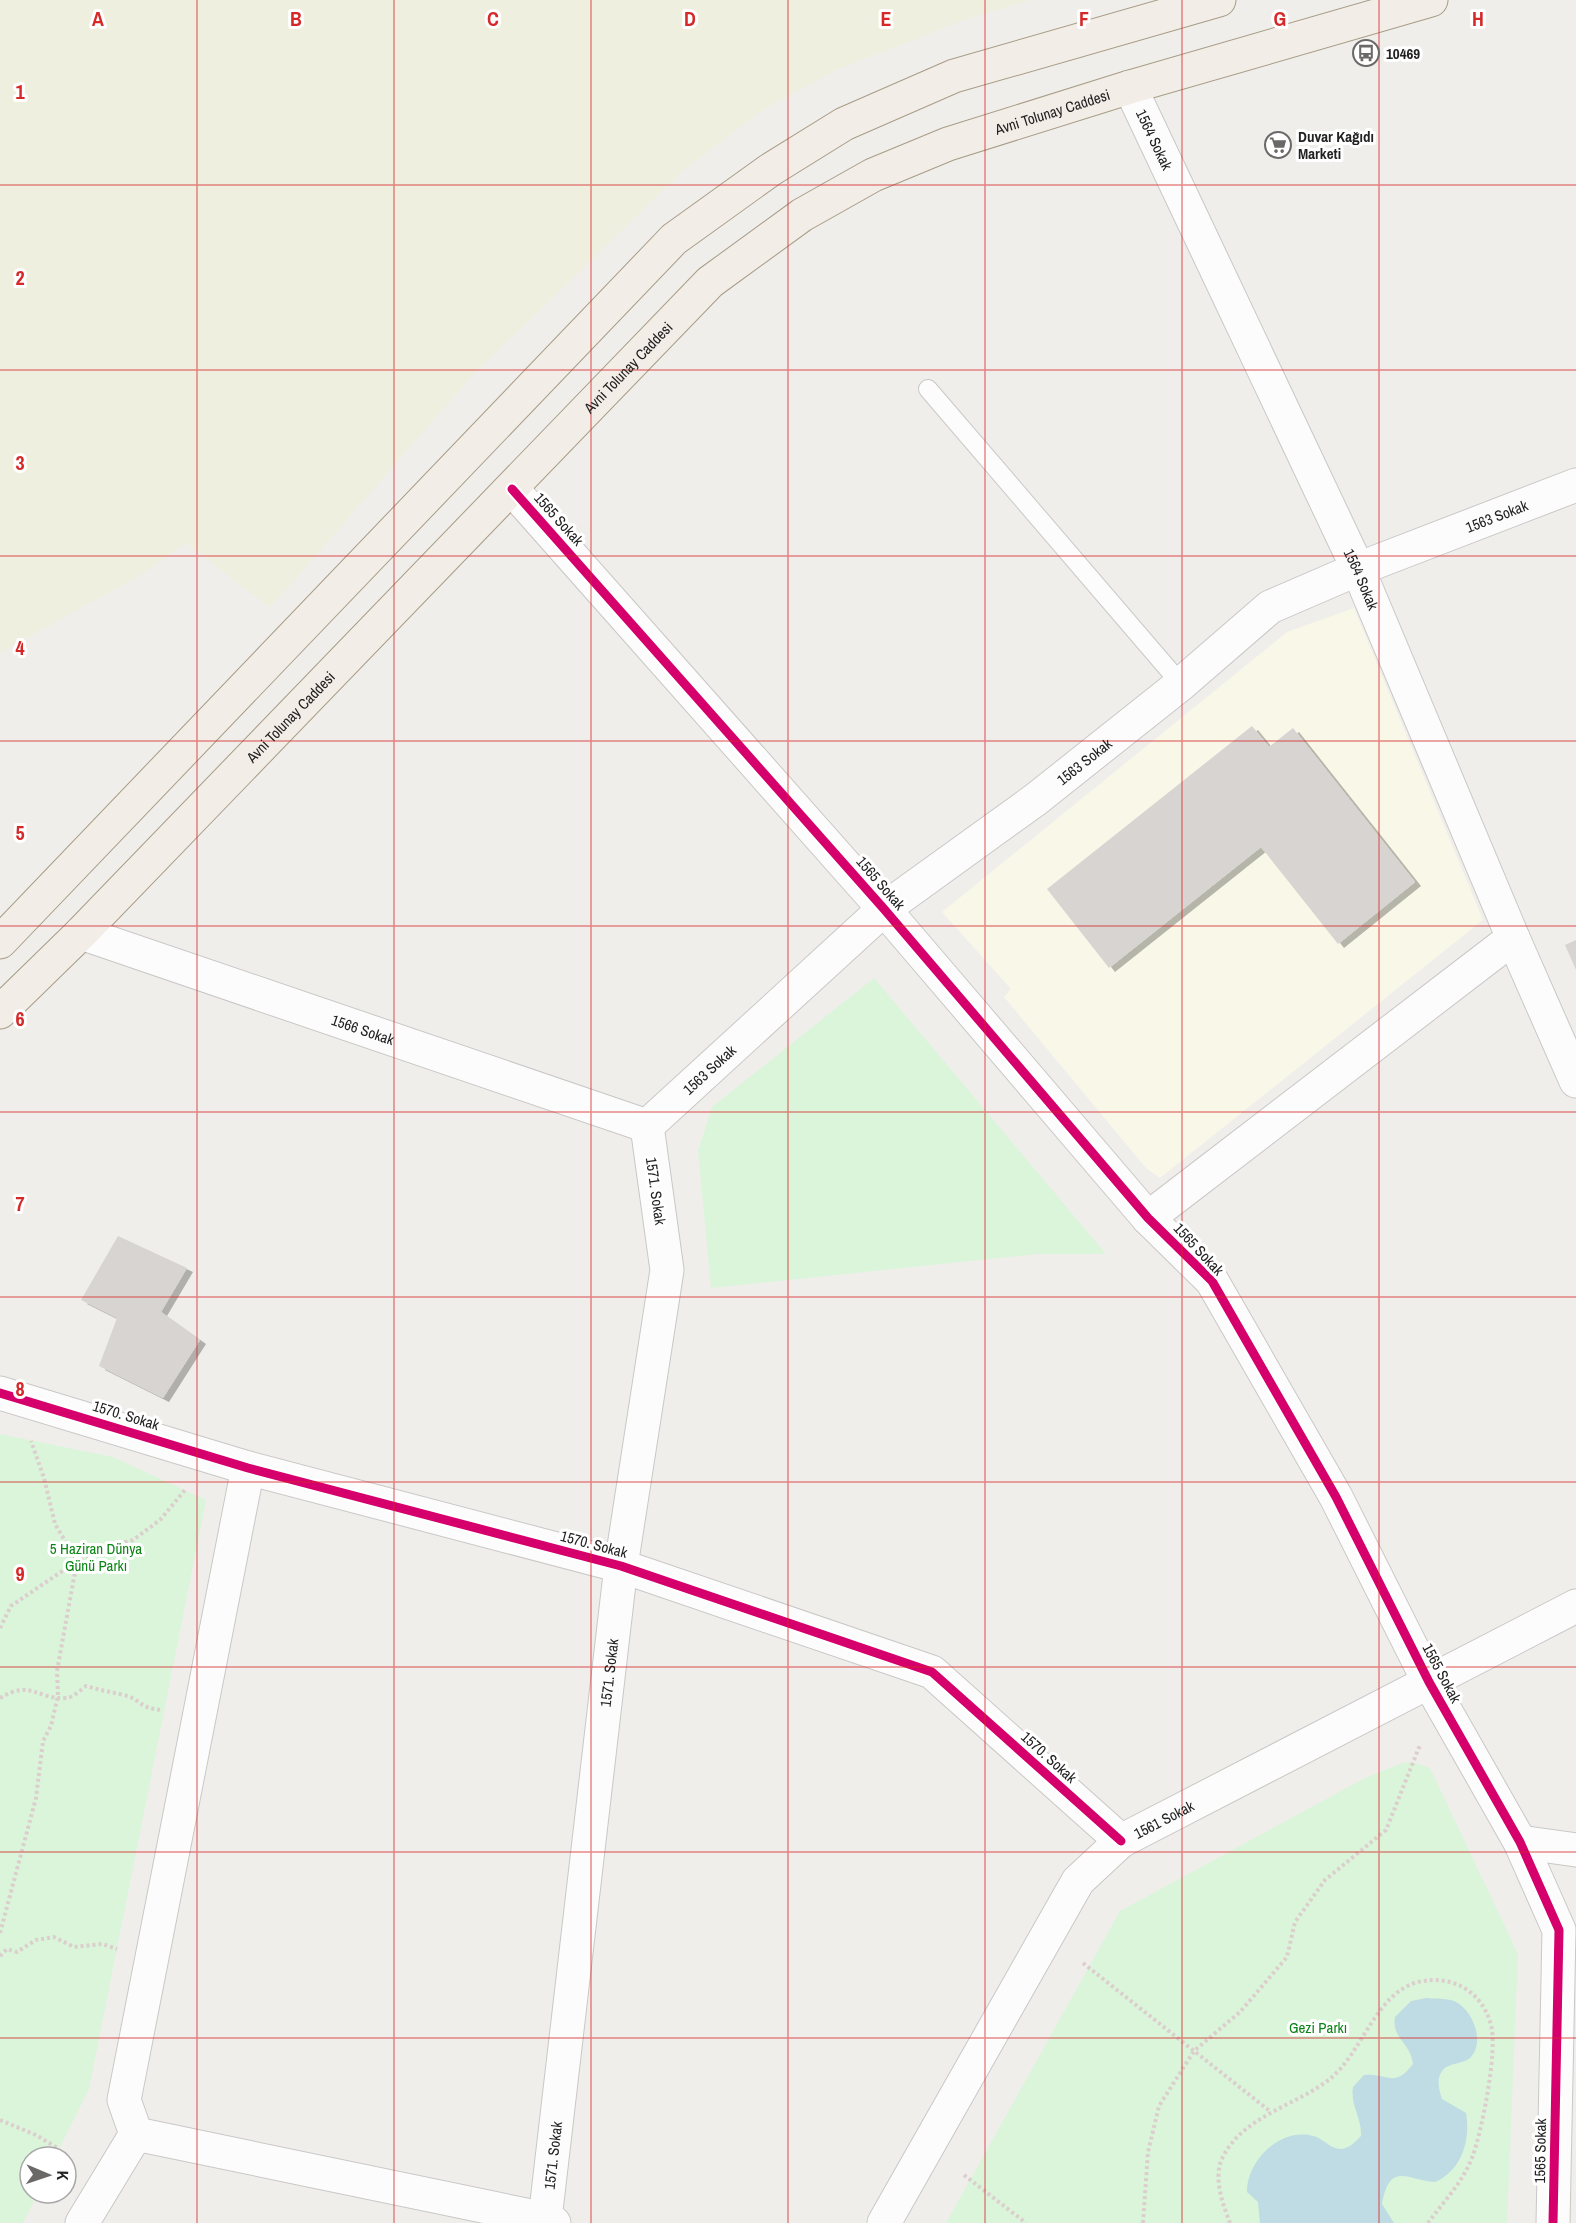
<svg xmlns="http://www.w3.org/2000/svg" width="1576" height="2223" font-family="'Archivo Narrow',sans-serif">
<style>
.education{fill:#f8f7e8}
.farmland{fill:#efefdf}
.park{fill:#daf5da}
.water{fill:#bfdbe3}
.building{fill:#d7d4d2;filter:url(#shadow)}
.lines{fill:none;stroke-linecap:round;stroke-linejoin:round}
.service-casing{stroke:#c9c8c7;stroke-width:20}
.minor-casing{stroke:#c9c8c7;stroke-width:35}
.primary-casing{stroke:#a79c86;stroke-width:35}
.path{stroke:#dccecd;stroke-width:4;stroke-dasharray:3 3;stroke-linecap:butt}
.service{stroke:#fdfcfc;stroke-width:18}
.minor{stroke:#fdfcfc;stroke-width:33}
.primary{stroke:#f3ede7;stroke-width:33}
.cycleway-casing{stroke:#fff;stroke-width:13}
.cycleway{stroke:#d6006c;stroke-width:9}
.grid{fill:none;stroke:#d62828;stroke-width:1.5;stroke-opacity:0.55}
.labels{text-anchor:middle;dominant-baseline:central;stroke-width:6;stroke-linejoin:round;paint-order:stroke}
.poi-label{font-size:15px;font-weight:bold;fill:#222;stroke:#fff;text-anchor:start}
.street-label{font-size:15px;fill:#222;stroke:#fff}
.park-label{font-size:15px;fill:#0c8416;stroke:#fff}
.grid-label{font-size:20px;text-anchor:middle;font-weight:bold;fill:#d62828;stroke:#fff;stroke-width:6;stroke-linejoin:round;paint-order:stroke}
</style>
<defs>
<filter id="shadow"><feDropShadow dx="6" dy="4" stdDeviation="0" flood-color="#0004"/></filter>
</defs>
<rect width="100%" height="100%" fill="#f0eeeb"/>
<!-- education -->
<path class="education" d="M 1354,608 L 1483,920 L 1160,1178 L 1146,1168 L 1004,997 L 1011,989 L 942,912 L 1287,632 Z"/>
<!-- farmland -->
<path class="farmland" d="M 0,0 L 1030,0 L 964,20 L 834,71 L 763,110 L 685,169 L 471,377 L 270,608 L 186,543 L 144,573 L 0,653 Z"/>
<!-- park -->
<g class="park">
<path d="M 874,978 L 1106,1254 L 1037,1254 L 711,1288 L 698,1151 L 712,1107 Z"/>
<path d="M 0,1434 L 113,1457 L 206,1500 L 89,2089 L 55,2157 L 30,2157 L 30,2193 L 38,2193 L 23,2223 L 0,2223 Z"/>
<path d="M 1412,1762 L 1430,1768 L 1518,1954 L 1507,2223 L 946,2223 L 1120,1911 L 1363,1779 L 1402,1763 Z"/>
</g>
<!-- water -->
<path class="water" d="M 1426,1998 C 1434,1999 1445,1998 1454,2001 C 1473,2009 1485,2042 1471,2057 C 1463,2065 1448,2062 1442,2071 C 1436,2080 1439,2090 1442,2099 L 1466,2113 C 1471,2140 1461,2171 1435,2182 C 1408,2181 1390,2160 1382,2204 L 1394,2223 L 1260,2223 L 1258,2202 L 1247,2192 C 1247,2161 1280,2127 1313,2136 C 1323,2138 1331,2150 1342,2149 C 1350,2148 1356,2141 1361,2136 C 1362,2118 1350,2105 1353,2087 L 1364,2075 C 1388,2073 1394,2089 1413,2064 C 1411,2043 1391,2038 1395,2017 L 1411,2001 Z"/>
<!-- building -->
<g class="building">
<path d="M 1252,726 L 1269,747 L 1293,728 L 1415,882 L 1338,944 L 1261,847 L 1109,968 L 1047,889 Z"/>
<path d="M 1576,940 L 1576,970 L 1565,945 Z"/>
<path d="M 118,1236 L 187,1268 L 161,1312 L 200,1340 L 163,1398 L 99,1366 L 117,1318 L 81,1300 Z"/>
</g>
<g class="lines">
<defs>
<path id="service" d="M 928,389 L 1181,684"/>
<g id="minor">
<path id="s1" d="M 1130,87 L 1358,569 L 1513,938 L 1576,1081"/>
<path d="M 512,489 L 884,909 L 1148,1218 L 1212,1281 L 1336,1497 L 1429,1682 L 1520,1842 L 1559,1930 L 1553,2223"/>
<path id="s2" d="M 81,933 L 647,1126"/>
<path id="s3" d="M 647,1126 L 884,909 L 1035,800 L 1181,684 L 1270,607 L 1358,569 L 1576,485"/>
<path d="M 1148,1218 L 1513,938"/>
<path d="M 0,1393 L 248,1468 L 621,1566 L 932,1672 L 1121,1841"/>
<path d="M 1520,1842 L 1576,1850"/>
<path d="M 136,2134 L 545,2219 L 554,2223"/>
<path id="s4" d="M 545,2219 L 621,1566 L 667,1270 L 647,1126"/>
<path d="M 82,2223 L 136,2134 L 124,2100 L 248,1468"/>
<path id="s5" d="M 884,2223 L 1078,1881 L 1121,1841 L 1576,1606"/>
</g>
<g id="primary">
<path d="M 0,942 L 674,239 L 770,170 L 844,124 L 954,76 L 1219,0"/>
<path id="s6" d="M 0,1012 L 81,933 L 710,282 L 802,215 L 873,175 L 948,144 L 1130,87 L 1431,0"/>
</g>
</defs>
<!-- service casing -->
<use href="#service" class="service-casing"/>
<!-- minor casing -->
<use href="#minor" class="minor-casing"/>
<!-- primary casing -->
<use href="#primary" class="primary-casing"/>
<!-- path -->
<g class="path">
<path d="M 0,1628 L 11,1606 L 77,1561 L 102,1548 L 133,1540 L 160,1520 L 185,1490"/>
<path d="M 0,1698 C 32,1679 37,1700 66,1698 C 72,1698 81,1690 86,1686 C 99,1690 111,1692 124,1695 C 141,1699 139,1709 163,1710"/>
<path d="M 0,1933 L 36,1798 L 43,1741 L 51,1726 L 58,1696 L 57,1671 L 77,1561 L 55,1524 L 44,1478 L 31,1441"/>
<path d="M 0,1956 L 7,1949 L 17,1952 L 36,1940 L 54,1937 L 74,1947 L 102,1944 L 117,1949"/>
<path d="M 1083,1963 L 1271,2112"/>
<path d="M 0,2120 L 36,2135 L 59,2149"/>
<path d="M 964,2175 L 1026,2223"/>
<path d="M 1143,2223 L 1148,2152 L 1159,2106 L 1194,2051 L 1240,2012 L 1287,1957 L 1295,1922 L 1325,1880 L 1386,1830 L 1420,1745"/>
<path d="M 1230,2223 C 1223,2205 1214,2180 1221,2161 C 1240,2116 1297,2106 1331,2078 C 1363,2051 1376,1993 1418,1982 C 1452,1974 1482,1991 1491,2025 C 1498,2050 1482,2130 1473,2155 C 1464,2181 1444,2201 1428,2223"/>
</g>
<!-- service -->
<use href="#service" class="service"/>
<!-- minor -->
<use href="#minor" class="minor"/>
<!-- primary -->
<use href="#primary" class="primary"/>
<defs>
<g id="cycleway">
<path d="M 512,489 L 884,909 L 1148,1218 L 1212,1281 L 1336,1497 L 1429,1682 L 1520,1842 L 1559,1930 L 1553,2223"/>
<path d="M 0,1393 L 248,1468 L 621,1566 L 932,1672 L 1121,1841"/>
</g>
</defs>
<!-- cycleway casing -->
<use href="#cycleway" class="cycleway-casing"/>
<!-- cycleway -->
<use href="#cycleway" class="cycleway"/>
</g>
<!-- grid -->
<path class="grid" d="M 197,0 L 197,2223M 394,0 L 394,2223M 591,0 L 591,2223M 788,0 L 788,2223M 985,0 L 985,2223M 1182,0 L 1182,2223M 1379,0 L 1379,2223M 0,185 L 1576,185M 0,370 L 1576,370M 0,556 L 1576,556M 0,741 L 1576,741M 0,926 L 1576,926M 0,1112 L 1576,1112M 0,1297 L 1576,1297M 0,1482 L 1576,1482M 0,1667 L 1576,1667M 0,1852 L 1576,1852M 0,2038 L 1576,2038"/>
<!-- icons -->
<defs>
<symbol id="bus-ring" viewBox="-11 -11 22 22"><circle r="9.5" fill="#fff" stroke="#6a6968" stroke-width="1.5"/><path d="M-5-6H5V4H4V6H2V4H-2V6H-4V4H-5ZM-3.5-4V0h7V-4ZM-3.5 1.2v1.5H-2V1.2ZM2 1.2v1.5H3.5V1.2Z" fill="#6a6968"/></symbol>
<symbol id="supermarket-ring" viewBox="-11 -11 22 22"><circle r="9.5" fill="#fff" stroke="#6a6968" stroke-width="1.5"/><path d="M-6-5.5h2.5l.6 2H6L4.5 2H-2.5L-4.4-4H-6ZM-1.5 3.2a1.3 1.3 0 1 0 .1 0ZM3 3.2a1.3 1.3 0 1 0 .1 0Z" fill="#6a6968"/></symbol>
</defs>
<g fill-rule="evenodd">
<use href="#bus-ring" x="1351" y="38" width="30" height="30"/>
<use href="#supermarket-ring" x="1263" y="130" width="30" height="30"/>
</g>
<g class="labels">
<!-- poi labels -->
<g class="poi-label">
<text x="1386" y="53">10469</text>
<text x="1298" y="136">Duvar Kağıdı<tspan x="1298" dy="17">Marketi</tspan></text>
</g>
<!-- street labels -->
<g class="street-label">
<text stroke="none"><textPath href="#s6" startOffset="1404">Avni Tolunay Caddesi</textPath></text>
<text stroke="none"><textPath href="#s1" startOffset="58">1564 Sokak</textPath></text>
<text stroke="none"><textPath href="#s6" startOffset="900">Avni Tolunay Caddesi</textPath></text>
<text stroke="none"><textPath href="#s3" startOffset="1056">1563 Sokak</textPath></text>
<text transform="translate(559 519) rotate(48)">1565 Sokak</text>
<text stroke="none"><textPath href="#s1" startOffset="544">1564 Sokak</textPath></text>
<text stroke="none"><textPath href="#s6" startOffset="414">Avni Tolunay Caddesi</textPath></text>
<text stroke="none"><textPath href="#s3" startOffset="570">1563 Sokak</textPath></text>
<text transform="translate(881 883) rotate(49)">1565 Sokak</text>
<text stroke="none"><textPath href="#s2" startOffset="298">1566 Sokak</textPath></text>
<text stroke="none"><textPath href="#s3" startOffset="84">1563 Sokak</textPath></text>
<text transform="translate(656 1191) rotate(82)">1571. Sokak</text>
<text transform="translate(1199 1249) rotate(47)">1565 Sokak</text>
<text transform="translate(126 1415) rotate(17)">1570. Sokak</text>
<text transform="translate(594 1544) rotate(15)">1570. Sokak</text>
<text stroke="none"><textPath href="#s4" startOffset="550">1571. Sokak</textPath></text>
<text transform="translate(1442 1673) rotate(62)">1565 Sokak</text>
<text transform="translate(1049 1757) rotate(42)">1570. Sokak</text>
<text stroke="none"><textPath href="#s5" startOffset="500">1561 Sokak</textPath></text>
<text transform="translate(1540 2151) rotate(-89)">1565 Sokak</text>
<text stroke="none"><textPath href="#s4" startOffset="64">1571. Sokak</textPath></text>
</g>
<!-- park labels -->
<g class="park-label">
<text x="96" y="1548">5 Haziran Dünya<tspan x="96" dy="17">Günü Parkı</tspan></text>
<text x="1318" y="2027">Gezi Parkı</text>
</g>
</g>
<g class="grid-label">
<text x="98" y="26">A</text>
<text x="296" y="26">B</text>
<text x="493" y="26">C</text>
<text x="690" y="26">D</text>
<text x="886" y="26">E</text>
<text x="1084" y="26">F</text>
<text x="1280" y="26">G</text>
<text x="1478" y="26">H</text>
<text x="20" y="99">1</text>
<text x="20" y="285">2</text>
<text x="20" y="470">3</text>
<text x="20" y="655">4</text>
<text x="20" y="840">5</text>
<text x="20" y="1026">6</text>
<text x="20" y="1211">7</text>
<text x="20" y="1396">8</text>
<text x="20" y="1581">9</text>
</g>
<!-- north arrow -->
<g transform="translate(48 2175) rotate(92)"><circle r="28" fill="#ffffff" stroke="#a7a7a7" stroke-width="1.5"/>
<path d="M0-4.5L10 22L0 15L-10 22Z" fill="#6a6968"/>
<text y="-9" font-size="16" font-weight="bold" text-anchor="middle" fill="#222222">K</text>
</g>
</svg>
